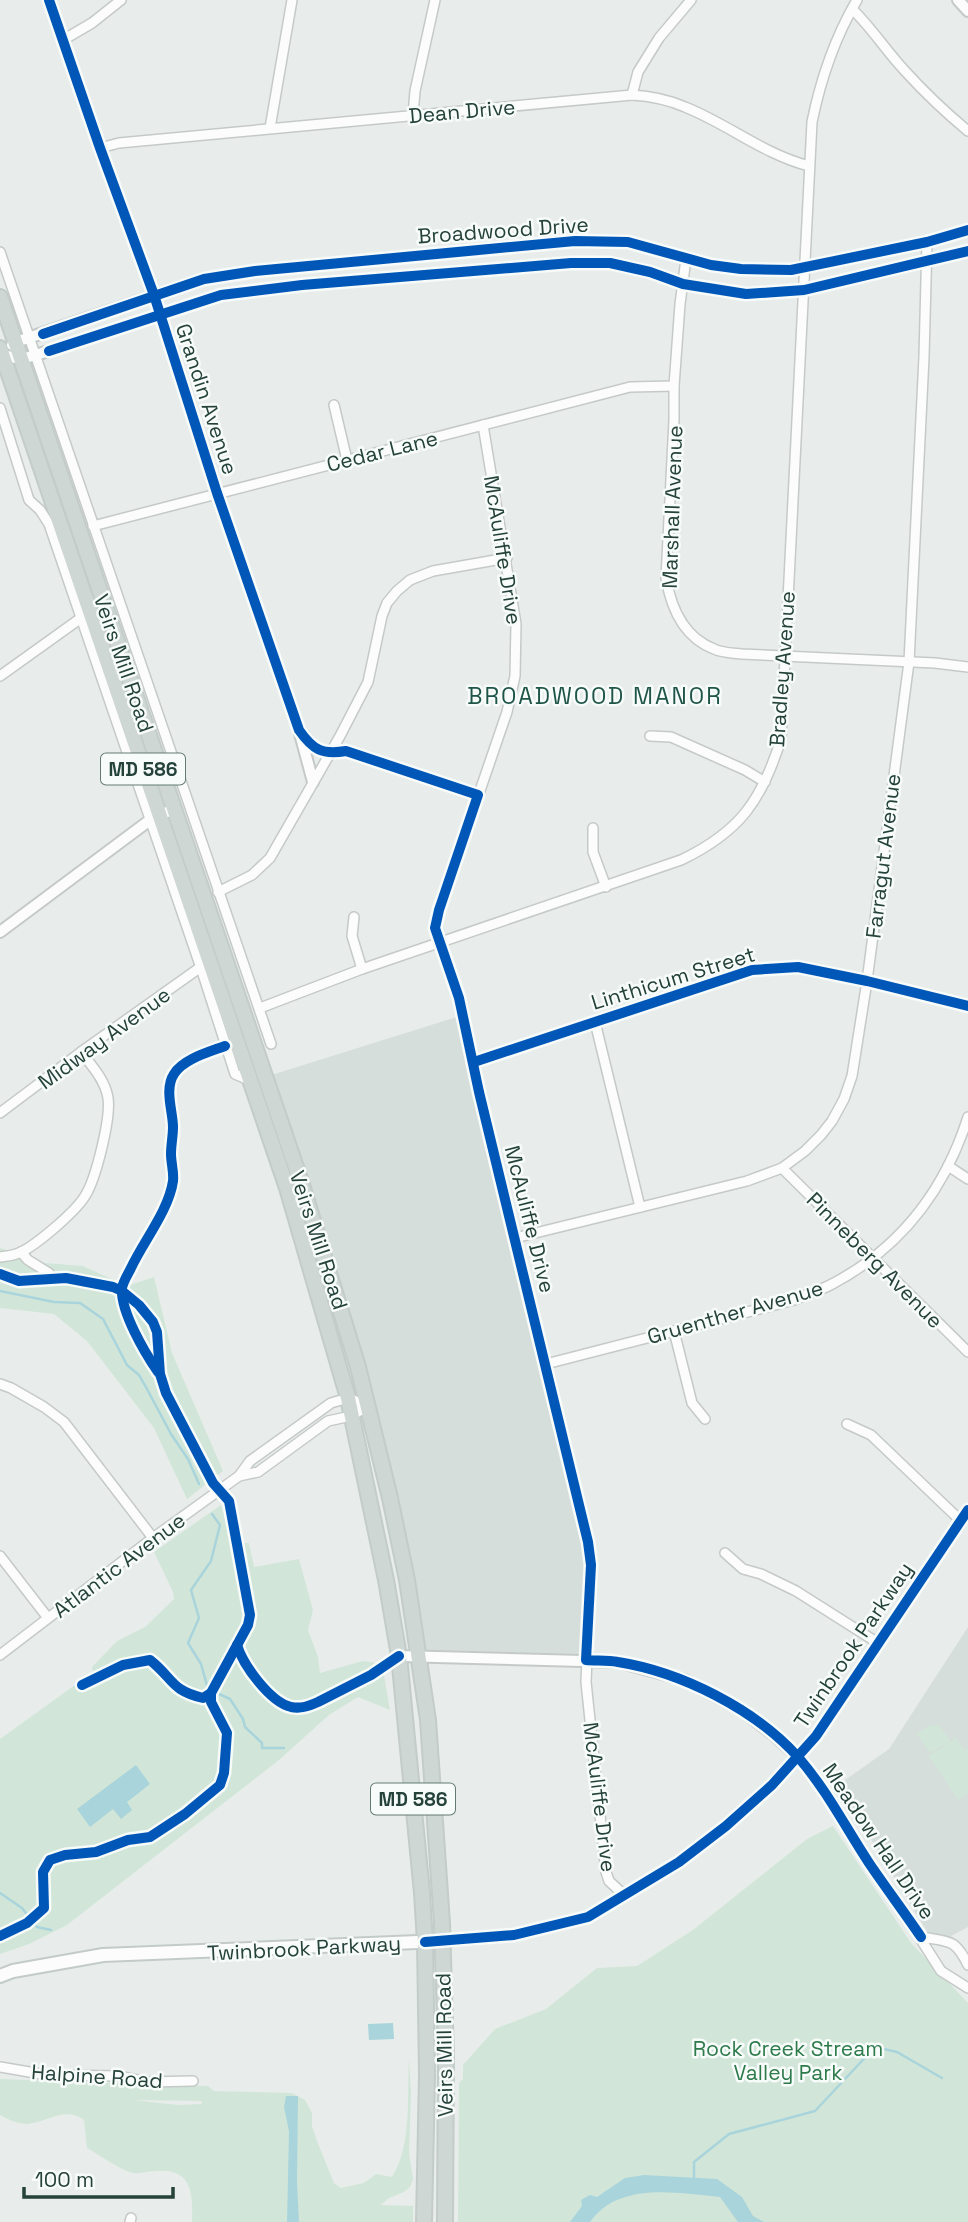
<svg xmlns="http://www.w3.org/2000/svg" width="968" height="2222" font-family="'Space Grotesk',sans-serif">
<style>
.built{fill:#d6dedb}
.green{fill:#d1e6d8;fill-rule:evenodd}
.water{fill:#a9d4db}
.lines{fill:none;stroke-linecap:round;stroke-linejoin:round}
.stream{stroke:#a9d4db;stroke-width:2.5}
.minor-casing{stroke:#c5cac8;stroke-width:12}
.tertiary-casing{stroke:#c5cac8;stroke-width:14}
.secondary-casing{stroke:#c3cbc8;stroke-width:16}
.primary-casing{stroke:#c3ccc9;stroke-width:18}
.minor{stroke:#fcfcfc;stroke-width:9}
.tertiary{stroke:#fcfcfc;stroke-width:10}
.secondary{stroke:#fcfcfc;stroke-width:12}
.primary{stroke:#cfd7d5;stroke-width:14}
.cycleway-casing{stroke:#f7fbf9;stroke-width:15}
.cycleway{stroke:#0057b8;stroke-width:10}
.labels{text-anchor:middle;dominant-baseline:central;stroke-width:5;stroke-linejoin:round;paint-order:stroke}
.shield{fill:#f7fbf9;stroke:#637a73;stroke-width:2}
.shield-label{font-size:19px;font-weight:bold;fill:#24423a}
.street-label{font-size:21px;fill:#24423a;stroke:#f7fbf9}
.park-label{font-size:21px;fill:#2d7a4b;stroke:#f7fbf9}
.neighbourhood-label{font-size:23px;letter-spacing:2px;fill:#1f5548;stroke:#f7fbf9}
</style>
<rect width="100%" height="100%" fill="#e8edeb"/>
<!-- built -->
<g class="built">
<path d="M 463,1015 L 588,1542 L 586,1660 L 419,1656 L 368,1406 L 265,1077 Z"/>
<path d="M 968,1627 L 968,1927 L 951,1936 L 928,1933 L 838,1785 L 889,1749 Z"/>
</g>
<!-- green -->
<g class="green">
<path d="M 0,1248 L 45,1263 L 83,1266 L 127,1286 L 154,1277 L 172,1353 L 223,1471 L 187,1499 L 154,1428 L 87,1341 L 54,1314 L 0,1308 Z"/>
<path d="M 221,1505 L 232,1542 L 249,1543 L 254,1567 L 299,1559 L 313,1610 L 308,1630 L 318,1657 L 320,1673 L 363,1661 L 382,1664 L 390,1710 L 358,1697 L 329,1715 L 279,1760 L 67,1925 L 29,1944 L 0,1954 L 0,1739 L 93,1672 L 92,1667 L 117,1641 L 145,1627 L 174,1599 L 173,1592 L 154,1552 Z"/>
<path d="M 930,1725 L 939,1725 L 950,1741 L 930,1753 L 917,1734 Z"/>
<path d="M 956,1738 L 964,1750 L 968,1748 L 968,1793 L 958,1800 L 929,1756 Z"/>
<path d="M 833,1826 L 911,1943 L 968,2003 L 968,2222 L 458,2222 L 459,2083 L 463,2079 L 463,2065 L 495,2029 L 546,2009 L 597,1968 L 637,1966 L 693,1930 L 807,1839 Z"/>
<path d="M 409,2059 L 411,2093 L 409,2153 L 413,2179 L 410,2187 L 404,2192 L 389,2198 L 381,2205 L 413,2206 L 413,2222 L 192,2222 C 193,2193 192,2168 156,2171 C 149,2171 141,2174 134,2173 C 123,2172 98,2154 87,2148 L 84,2120 C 65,2106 48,2122 28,2124 C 18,2124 9,2120 0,2115 L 0,2079 L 208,2086 L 214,2091 L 292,2093 L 305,2100 L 312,2113 L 312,2126 L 317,2141 L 334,2183 L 341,2188 L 364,2183 L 376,2174 L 392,2177 C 412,2146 407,2096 409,2059 ZM 133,2100 L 201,2101 L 202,2102 L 201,2104 L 178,2105 Z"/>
</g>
<!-- water -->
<g class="water">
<path d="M 136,1765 L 150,1784 L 127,1802 L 132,1810 L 121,1819 L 113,1809 L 90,1827 L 77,1809 Z"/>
<path d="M 393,2023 L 394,2039 L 369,2040 L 368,2024 Z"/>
<path d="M 286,2096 L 298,2096 L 297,2182 L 299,2222 L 287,2222 L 289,2131 L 284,2107 Z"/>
<path d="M 644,2175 L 717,2179 L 742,2197 L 753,2216 L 764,2222 L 738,2222 L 720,2197 C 677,2193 619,2181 590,2222 L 570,2222 L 582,2206 L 581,2200 L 590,2195 L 597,2197 L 625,2178 Z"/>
</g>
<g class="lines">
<!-- stream -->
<g class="stream">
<path d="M 0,1291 L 54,1302 L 80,1303 L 103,1319 L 127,1365 L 139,1375 L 147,1389 L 171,1434 L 188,1459 L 199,1484"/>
<path d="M 212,1514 L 220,1525 L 211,1561 L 191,1590 L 199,1618 L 188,1643 L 201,1664 L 208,1689 L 230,1699 L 243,1719 L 245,1727 L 262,1743 L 262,1748 L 284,1748"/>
<path d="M 0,1893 L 22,1908 L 37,1927 L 51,1930"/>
<path d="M 694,2180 L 694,2162 L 729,2134 L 815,2111 L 875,2047 L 897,2052 L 942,2078"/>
</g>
<defs>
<g id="minor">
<path d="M 49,0 L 100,148 L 154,295 L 217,493 L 299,730"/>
<path d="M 852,9 C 872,28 886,51 905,71 C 925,93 945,112 968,131"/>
<path d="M 63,40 L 92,23 L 121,0"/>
<path d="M 632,95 L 638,72 L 659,38 L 691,0"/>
<path d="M 413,115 L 415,91 L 435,0"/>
<path d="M 270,128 L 292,0"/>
<path d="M 100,148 L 119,143 L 632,95 C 649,96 669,100 685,107 C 728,124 763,154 809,166"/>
<path d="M 0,252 L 271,1044"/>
<path d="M 686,259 L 680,304 L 674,386 L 674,420 L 666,578 C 671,608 683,637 714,649 C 722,653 733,653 742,654 L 935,663 L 968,667"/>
<path d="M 334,405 L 347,460"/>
<path d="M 0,408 L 29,500 L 40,510 L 49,524 L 201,968 L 235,1074 L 249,1080"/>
<path d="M 483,425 L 516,624 L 515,676 L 507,712 L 439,910 L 435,928 L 459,998 L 479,1092 L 588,1542 L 591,1565 L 586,1682 L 606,1872 L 609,1881 L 625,1896"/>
<path d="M 93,526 L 630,387 L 674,386"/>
<path d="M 0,676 L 81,618"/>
<path d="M 650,736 L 671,737 L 745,770 L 765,782"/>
<path d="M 329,753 L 346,751 L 478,795"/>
<path d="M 593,828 L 593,852 L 606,887"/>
<path d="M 218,892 L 252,875 L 270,858 L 340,736 L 368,682 L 382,616 L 387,603 L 397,591 L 410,580 L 433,571 L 507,558"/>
<path d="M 354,917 L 352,936 L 362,969"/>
<path d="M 260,1008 L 362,969 L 681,860 C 740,832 762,800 781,739 L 812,122 C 821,78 834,39 857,0"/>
<path d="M 595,1022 L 640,1207"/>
<path d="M 474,1062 L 752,970 L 798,967 L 867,981 L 968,1006"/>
<path d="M 0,1113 L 81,1052 L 205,964"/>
<path d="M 948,1166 L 968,1179"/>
<path d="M 782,1168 L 968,1352"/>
<path d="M 515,1238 L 747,1181 L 782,1168 L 805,1151 L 821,1135 L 832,1121 L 844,1099 L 852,1076 L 867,981 L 909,662 L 924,357 L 927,242"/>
<path d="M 21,1252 L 28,1260 L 49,1273"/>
<path d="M 0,1257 C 5,1256 11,1256 16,1254 C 33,1249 76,1211 85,1196 C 96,1179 111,1118 108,1098 C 105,1080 92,1066 81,1052"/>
<path d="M 674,1331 L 692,1403 L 705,1419"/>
<path d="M 546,1364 L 794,1300 C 807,1294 822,1290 834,1283 C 901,1247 945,1189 968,1117"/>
<path d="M 0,1384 L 11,1388 L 44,1407 L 64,1422 L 153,1538"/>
<path d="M 847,1424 L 871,1435 L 961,1521"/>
<path d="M 239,1476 L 258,1472 L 328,1421 L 351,1416 L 368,1406"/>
<path d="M 725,1553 L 743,1569 L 761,1574 L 796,1591 L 878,1643"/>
<path d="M 0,1556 L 48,1618"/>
<path d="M 0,1655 L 153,1538 L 239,1476 L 250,1461 L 331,1403 L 348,1398 L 368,1406"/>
<path d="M 798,1757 L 825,1793 L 870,1865 L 890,1891 L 941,1971 L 968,1988"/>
<path d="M 921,1937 C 949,1942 955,1938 968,1965"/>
<path d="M 0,2067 L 47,2075 L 119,2076 L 147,2082 L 193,2081"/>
<path d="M 130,2222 L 131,2218"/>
</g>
<g id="tertiary">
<path d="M 958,0 L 968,11"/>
<path d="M 12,345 L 16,342 L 204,279 L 255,271 L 575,241 L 628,242 L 711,265 L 741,269 L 791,270 L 927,242 L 968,230"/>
<path d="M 2,355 L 21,359 L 36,355 L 221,295 L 302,285 L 571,263 L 610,263 L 650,272 L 683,284 L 746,294 L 804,290 L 968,251"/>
<path d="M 299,730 L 313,782"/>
<path d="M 301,732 L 314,748 L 329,753"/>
<path d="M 0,932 L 146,823 L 158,815 L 173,810"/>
<path d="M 399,1656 L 618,1662 L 685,1680 L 740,1709 L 774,1735 L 798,1757"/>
<path d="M 442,1941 L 514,1935 L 588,1917 L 679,1862 L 726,1826 L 772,1785 L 816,1736 L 968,1510"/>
</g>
<path id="secondary" d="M 0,1976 L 13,1971 L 103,1955 L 442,1941"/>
<g id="primary">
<path d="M 0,297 L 302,1185 L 358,1367 L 390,1498 L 407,1580 L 428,1720 L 442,1923 L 446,2057 L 445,2222"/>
<path d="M 0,348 L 287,1188 L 348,1398 L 386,1580 L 399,1656 L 422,1893 L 425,1942 L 427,2075 L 424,2222"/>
</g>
</defs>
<!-- minor casing -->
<use href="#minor" class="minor-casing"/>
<!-- tertiary casing -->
<use href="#tertiary" class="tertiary-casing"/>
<!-- secondary casing -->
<use href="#secondary" class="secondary-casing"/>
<!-- primary casing -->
<use href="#primary" class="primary-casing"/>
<!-- minor -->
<use href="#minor" class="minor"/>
<!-- tertiary -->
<use href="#tertiary" class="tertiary"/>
<!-- secondary -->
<use href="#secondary" class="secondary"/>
<!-- primary -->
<use href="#primary" class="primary"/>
<defs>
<g id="cycleway">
<path d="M 49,0 L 100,148 L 154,295 L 217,493 L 299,730 C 313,750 322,755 346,751 L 478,795 L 439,910 L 435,928 L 459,998 L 479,1092 L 588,1542 L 591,1565 L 586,1660 C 596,1661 607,1660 618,1662 C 681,1672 755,1709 798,1757 C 826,1789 846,1828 869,1863 C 886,1888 904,1912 921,1937"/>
<path d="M 43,334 L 204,279 L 255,271 L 575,241 L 628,242 L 711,265 L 741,269 L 791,270 L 927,242 L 968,230"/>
<path d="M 49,351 L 221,295 L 302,285 L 571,263 L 610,263 L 650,272 L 683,284 L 746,294 L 804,290 L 968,251"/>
<path d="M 474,1062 L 752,970 L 798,967 L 867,981 L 968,1006"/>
<path d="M 0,1274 L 19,1281 L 66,1278 L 113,1287 L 122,1291 L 139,1305 L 153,1322 L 157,1332 L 160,1374 L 166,1393 L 213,1483 L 229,1501 L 250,1615 L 248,1625 L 211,1693 L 211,1702 L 227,1733 L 224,1773 L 220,1785 L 185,1814 L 150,1837 L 128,1840 L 96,1852 L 65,1855 L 50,1860 L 43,1872 L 44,1908 L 27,1923 L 0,1936"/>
<path d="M 158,1372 C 145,1353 120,1311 122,1288 C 123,1282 128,1274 131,1268 C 143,1242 169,1210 173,1181 C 174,1172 171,1163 171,1154 C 171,1145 173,1136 173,1127 C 173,1112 164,1089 174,1074 C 183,1059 209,1052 225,1046"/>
<path d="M 237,1645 C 243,1665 270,1702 291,1707 C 301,1709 309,1706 318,1702 L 371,1675 L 399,1656"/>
<path d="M 82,1685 L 123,1665 L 150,1660 C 174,1679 170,1690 203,1698 L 211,1693"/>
<path d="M 425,1942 L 514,1935 L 588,1917 L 679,1862 L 726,1826 L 772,1785 L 816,1736 L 968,1510"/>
</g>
</defs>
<!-- cycleway casing -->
<use href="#cycleway" class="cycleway-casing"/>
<!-- cycleway -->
<use href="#cycleway" class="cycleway"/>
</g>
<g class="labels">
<!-- shield labels -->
<g class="shield">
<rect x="101" y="753.5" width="84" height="31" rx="5"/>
<rect x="371" y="1783.5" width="84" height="31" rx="5"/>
</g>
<g class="shield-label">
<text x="143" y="769">MD 586</text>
<text x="413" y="1799">MD 586</text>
</g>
<!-- street labels -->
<g class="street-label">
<text transform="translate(462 111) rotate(-5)">Dean Drive</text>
<text transform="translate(503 230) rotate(-4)">Broadwood Drive</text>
<text transform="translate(207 399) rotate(72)">Grandin Avenue</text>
<text transform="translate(382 451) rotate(-14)">Cedar Lane</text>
<text transform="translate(672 507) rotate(-88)">Marshall Avenue</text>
<text transform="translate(503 550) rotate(81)">McAuliffe Drive</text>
<text transform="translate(124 663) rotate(71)">Veirs Mill Road</text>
<text transform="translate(782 669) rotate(-86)">Bradley Avenue</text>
<text transform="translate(883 856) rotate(-83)">Farragut Avenue</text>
<text transform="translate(673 978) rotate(-17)">Linthicum Street</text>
<text transform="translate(104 1038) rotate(-36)">Midway Avenue</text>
<text transform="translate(530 1219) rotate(76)">McAuliffe Drive</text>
<text transform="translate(319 1240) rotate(72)">Veirs Mill Road</text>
<text transform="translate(875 1260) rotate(45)">Pinneberg Avenue</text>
<text transform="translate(735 1312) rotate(-16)">Gruenther Avenue</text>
<text transform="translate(119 1565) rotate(-37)">Atlantic Avenue</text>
<text transform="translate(853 1645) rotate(-56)">Twinbrook Parkway</text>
<text transform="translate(600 1797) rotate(83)">McAuliffe Drive</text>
<text transform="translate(879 1841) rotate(56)">Meadow Hall Drive</text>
<text transform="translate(304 1948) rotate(-3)">Twinbrook Parkway</text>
<text transform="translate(444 2045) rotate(-91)">Veirs Mill Road</text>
<text transform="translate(97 2076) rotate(4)">Halpine Road</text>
</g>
<!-- park labels -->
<g class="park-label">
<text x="788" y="2048">Rock Creek Stream<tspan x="788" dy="24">Valley Park</tspan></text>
</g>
<!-- neighbourhood labels -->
<g class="neighbourhood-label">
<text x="595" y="696">BROADWOOD MANOR</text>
</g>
</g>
<!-- scale -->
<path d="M24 2187v10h149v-10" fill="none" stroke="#24423a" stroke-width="3.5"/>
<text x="35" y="2187" font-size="21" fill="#24423a" stroke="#f7fbf9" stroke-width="5" paint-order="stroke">100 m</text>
</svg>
